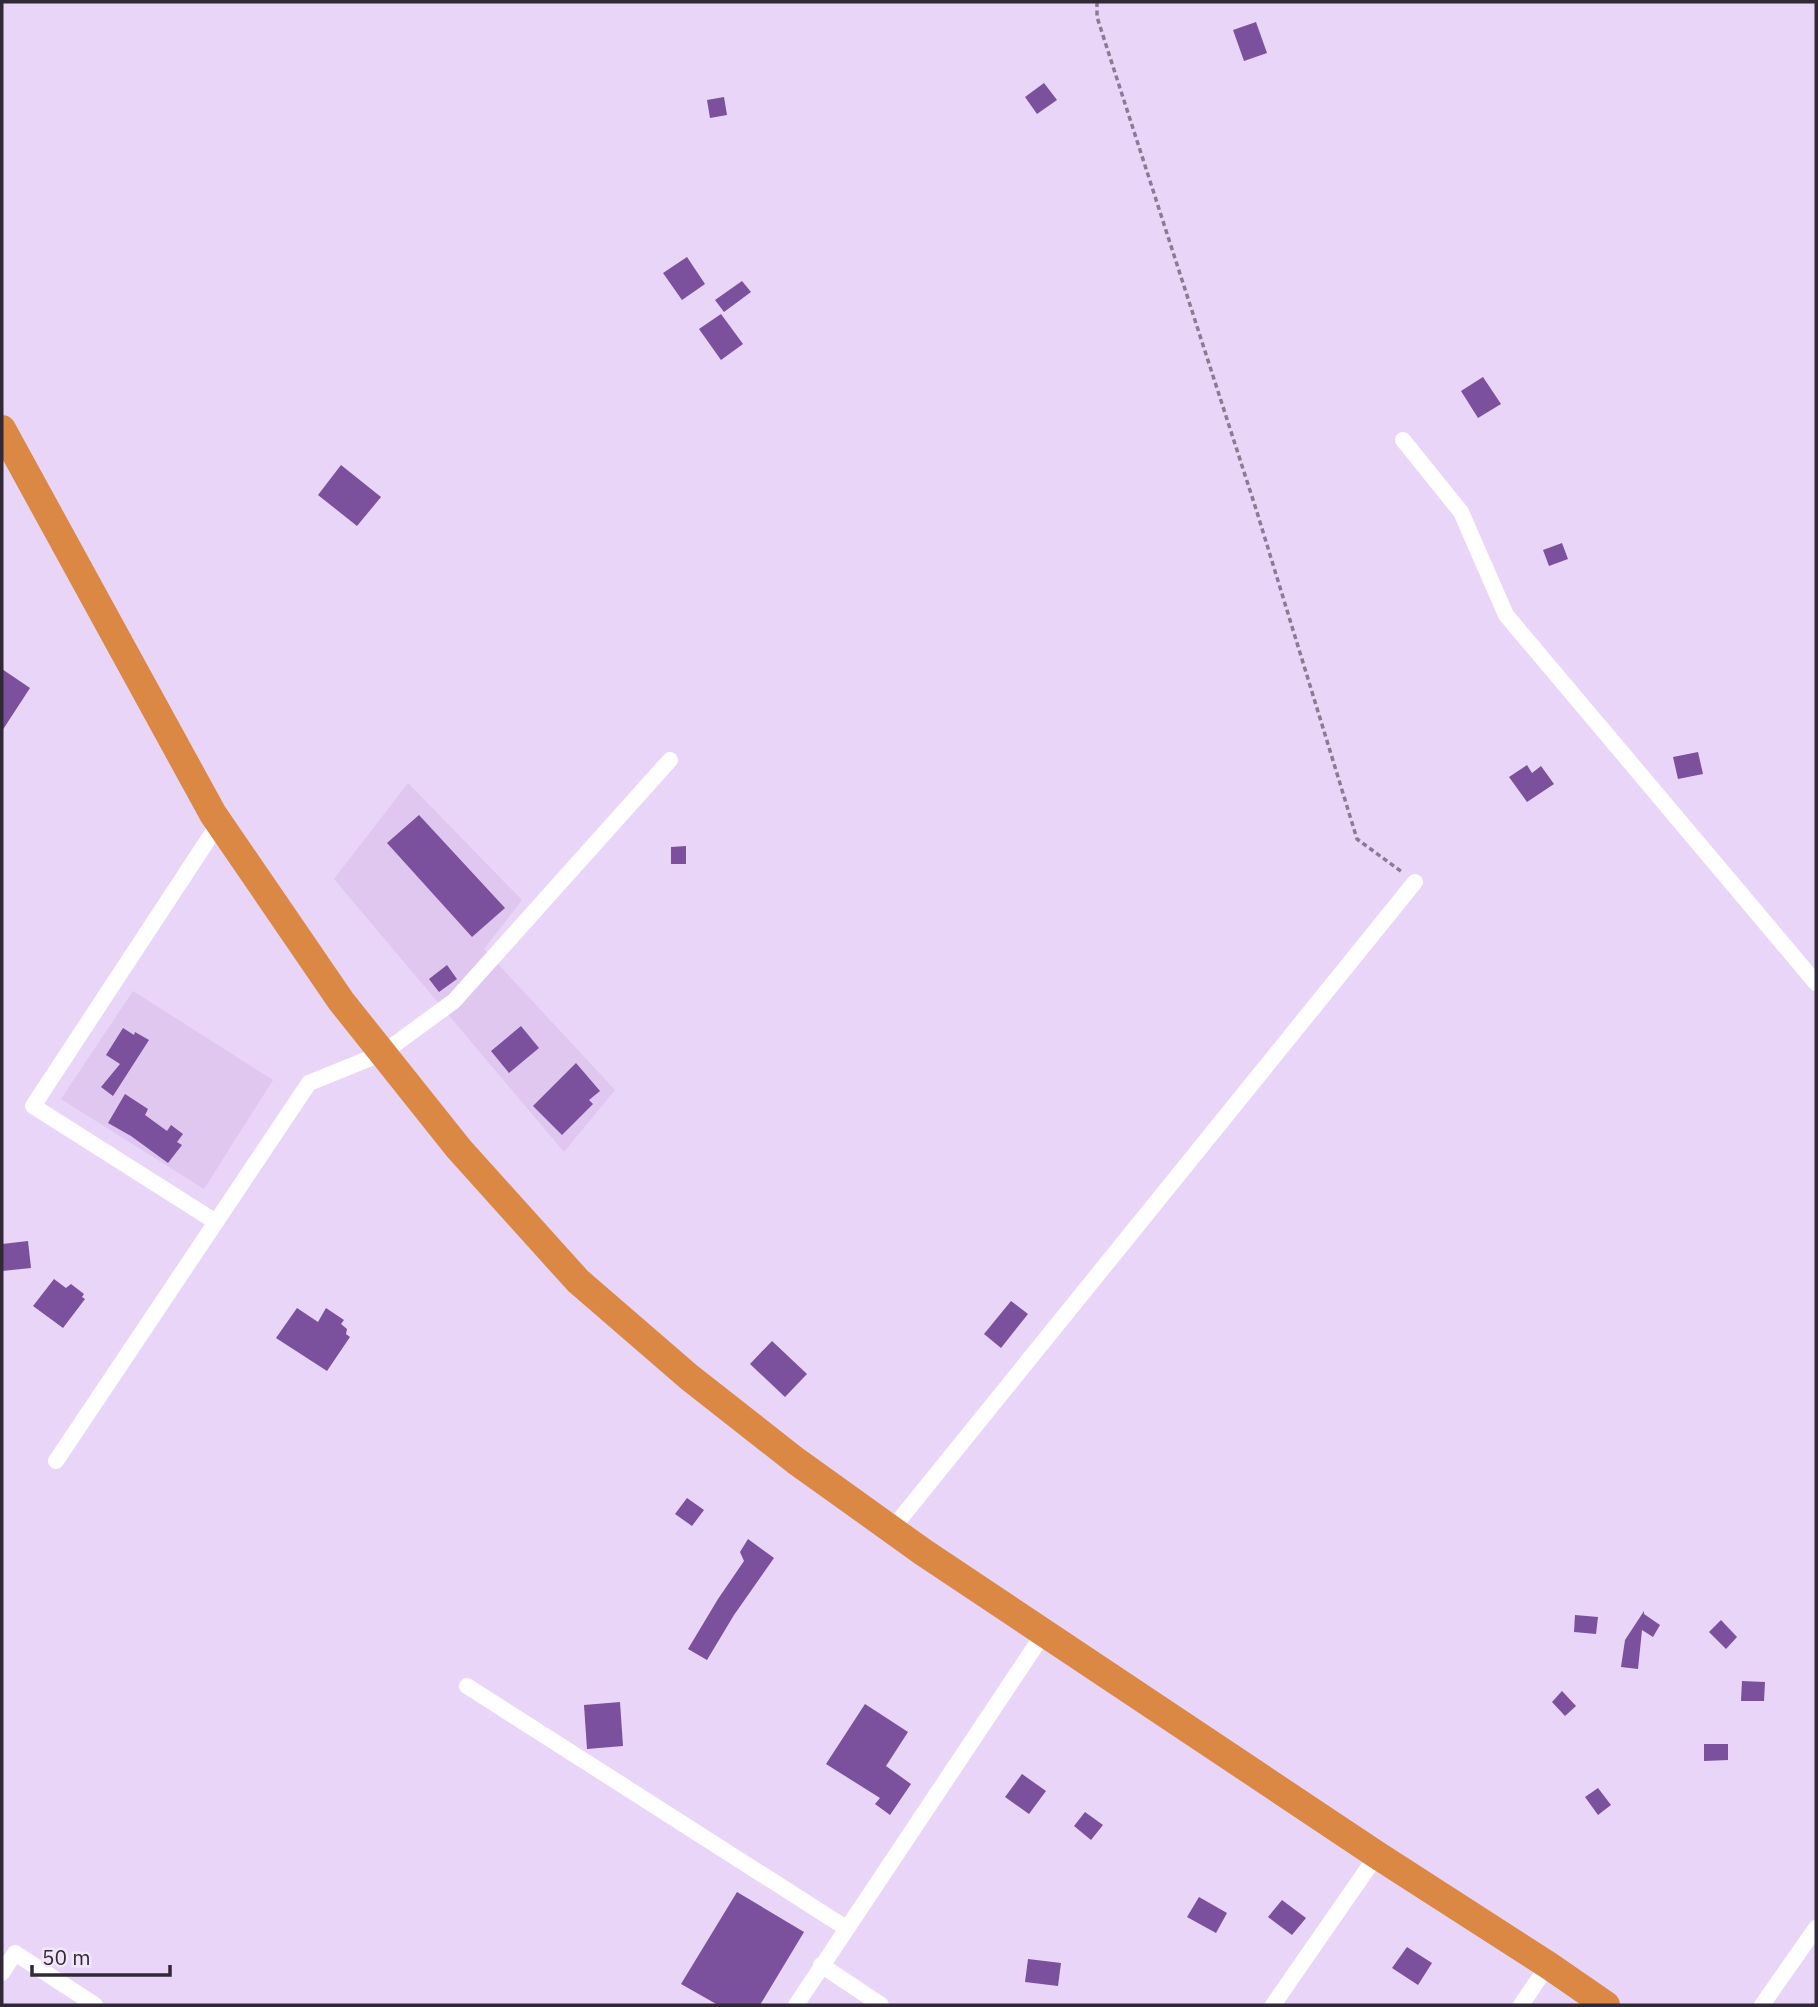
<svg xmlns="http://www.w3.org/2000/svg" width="1818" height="2007" font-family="'IBM Plex Sans',sans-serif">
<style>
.built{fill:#dfc7ef}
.building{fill:#7b509c}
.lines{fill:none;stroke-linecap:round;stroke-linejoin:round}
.path{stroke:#897b92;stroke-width:3.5;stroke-dasharray:5 3.5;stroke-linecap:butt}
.minor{stroke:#fff;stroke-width:16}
.trunk{stroke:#da8844;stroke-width:28}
</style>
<rect width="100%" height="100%" fill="#e9d5f7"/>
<!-- built -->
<g class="built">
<path d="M 408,783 L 522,900 L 484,949 L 615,1090 L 564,1152 L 334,879 Z"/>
<path d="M 133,991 L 273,1080 L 204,1189 L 61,1099 Z"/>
</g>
<!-- building -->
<g class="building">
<path d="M 1256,22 L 1267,53 L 1244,61 L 1233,30 Z"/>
<path d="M 1044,83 L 1057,100 L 1037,114 L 1025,97 Z"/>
<path d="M 724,97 L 727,115 L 710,118 L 707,100 Z"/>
<path d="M 687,257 L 705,284 L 682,300 L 663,273 Z"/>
<path d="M 742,281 L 751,292 L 724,312 L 715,300 Z"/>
<path d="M 721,314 L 743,344 L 721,360 L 699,329 Z"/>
<path d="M 1483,377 L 1501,404 L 1478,418 L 1461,391 Z"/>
<path d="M 341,465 L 381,497 L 357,526 L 318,495 Z"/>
<path d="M 1562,543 L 1568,559 L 1549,566 L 1543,550 Z"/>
<path d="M 2,669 L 30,688 L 2,731 Z"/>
<path d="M 1698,752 L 1703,774 L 1678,779 L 1673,757 Z"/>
<path d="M 1527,765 L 1532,773 L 1541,766 L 1554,784 L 1527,802 L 1509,777 Z"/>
<path d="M 419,815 L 505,908 L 472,937 L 387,843 Z"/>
<path d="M 686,846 L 686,864 L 671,864 L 671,847 Z"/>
<path d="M 447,965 L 457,979 L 439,992 L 429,979 Z"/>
<path d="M 521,1026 L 539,1048 L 509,1073 L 491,1051 Z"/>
<path d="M 123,1028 L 134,1035 L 135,1032 L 149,1040 L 113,1096 L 101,1087 L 120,1064 L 106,1055 Z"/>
<path d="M 576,1063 L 600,1091 L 589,1100 L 593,1104 L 562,1135 L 533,1106 Z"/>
<path d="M 125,1094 L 148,1109 L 145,1115 L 167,1131 L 171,1125 L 183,1134 L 177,1142 L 182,1145 L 168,1163 L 131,1136 L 108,1123 Z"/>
<path d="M 28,1241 L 31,1268 L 2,1271 L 2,1244 Z"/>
<path d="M 54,1279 L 66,1288 L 71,1284 L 84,1294 L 82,1297 L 85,1299 L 63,1328 L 33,1306 Z"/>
<path d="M 1011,1301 L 1028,1314 L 1001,1348 L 984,1334 Z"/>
<path d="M 297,1308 L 318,1322 L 326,1308 L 344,1320 L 341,1324 L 347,1329 L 346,1334 L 350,1337 L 327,1371 L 276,1338 Z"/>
<path d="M 772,1341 L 807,1374 L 785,1397 L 750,1364 Z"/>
<path d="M 687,1498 L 704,1510 L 692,1526 L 675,1514 Z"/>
<path d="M 748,1539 L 774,1558 L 734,1615 L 707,1660 L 688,1649 L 718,1599 L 744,1561 L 740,1552 Z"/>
<path d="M 1644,1611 L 1644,1614 L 1660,1625 L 1653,1637 L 1642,1630 L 1638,1669 L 1621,1667 L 1625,1640 Z"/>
<path d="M 1575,1615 L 1598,1617 L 1596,1634 L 1574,1632 Z"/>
<path d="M 1721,1620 L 1737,1637 L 1726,1649 L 1709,1632 Z"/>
<path d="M 1742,1681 L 1765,1682 L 1764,1701 L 1741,1701 Z"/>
<path d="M 1562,1691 L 1576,1706 L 1565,1716 L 1552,1702 Z"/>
<path d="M 620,1702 L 623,1746 L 587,1749 L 584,1705 Z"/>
<path d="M 865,1704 L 908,1732 L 886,1766 L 911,1784 L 890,1815 L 875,1804 L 880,1798 L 826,1764 Z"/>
<path d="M 1704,1744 L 1728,1744 L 1728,1760 L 1704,1761 Z"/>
<path d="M 1022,1774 L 1046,1791 L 1029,1814 L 1005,1797 Z"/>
<path d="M 1598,1788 L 1611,1805 L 1598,1815 L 1585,1797 Z"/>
<path d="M 1085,1812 L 1103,1825 L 1091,1840 L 1074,1826 Z"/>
<path d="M 737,1892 L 804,1932 L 760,2005 L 718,2005 L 681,1984 Z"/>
<path d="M 1199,1897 L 1227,1913 L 1216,1933 L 1187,1917 Z"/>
<path d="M 1282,1900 L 1306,1918 L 1292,1935 L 1268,1917 Z"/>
<path d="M 1407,1947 L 1432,1963 L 1418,1985 L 1392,1968 Z"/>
<path d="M 1028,1959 L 1061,1963 L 1058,1986 L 1025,1982 Z"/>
</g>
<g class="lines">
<!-- path -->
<path class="path" d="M 1097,2 L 1097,17 L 1256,509 L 1357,839 L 1402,872"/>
<!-- minor -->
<g class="minor">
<path d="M 1403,440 L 1461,512 L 1506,615 L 1816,983"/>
<path d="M 216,1222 L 33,1106 L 219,823"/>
<path d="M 56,1461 L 309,1083 L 383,1053 L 454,1001 L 670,760"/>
<path d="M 892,1529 L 1415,882"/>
<path d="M 467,1686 L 846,1928"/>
<path d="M 821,1965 L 881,2005"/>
<path d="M 2,1973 L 15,1953 L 95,2005"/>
<path d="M 796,2005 L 1044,1633"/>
<path d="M 1273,2005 L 1377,1855"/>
<path d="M 1521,2005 L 1548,1965"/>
<path d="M 1762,2005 L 1816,1928"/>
</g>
<!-- trunk -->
<path class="trunk" d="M 2,429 L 213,814 L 341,1001 L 459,1149 L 578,1281 L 689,1377 L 796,1461 L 923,1552 L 1377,1855 L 1548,1965 L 1606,2005"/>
</g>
<!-- border -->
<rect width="1818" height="2007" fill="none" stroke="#312936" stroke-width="7"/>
<!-- scale -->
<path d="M32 1965v10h138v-10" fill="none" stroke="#312936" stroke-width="3.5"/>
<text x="42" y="1965" font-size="21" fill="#312936" stroke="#f2e6fa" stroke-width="5" paint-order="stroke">50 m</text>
</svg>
